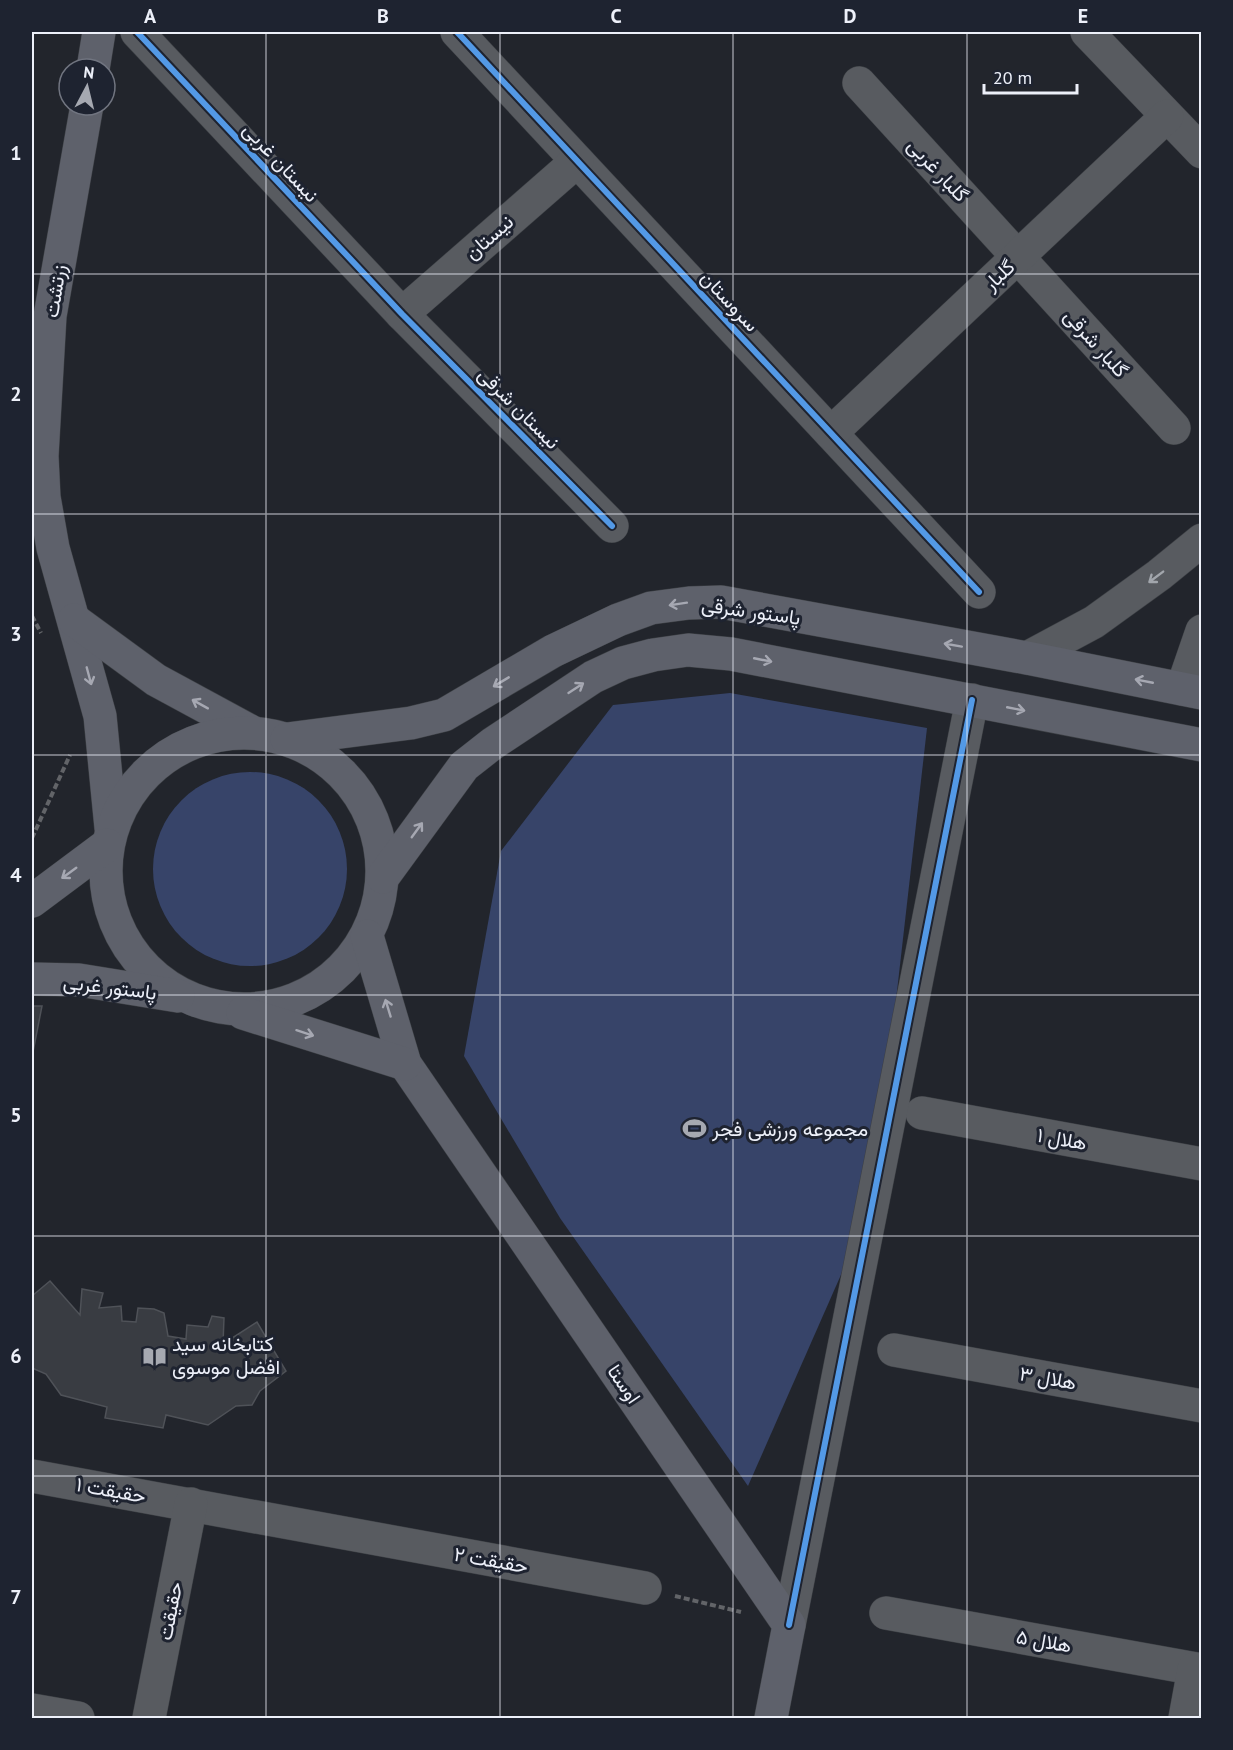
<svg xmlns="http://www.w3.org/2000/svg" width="1233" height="1750" font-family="'PT Sans',Vazirmatn,sans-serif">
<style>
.green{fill:#374469}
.building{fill:#393c42;stroke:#4f5258;stroke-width:1.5}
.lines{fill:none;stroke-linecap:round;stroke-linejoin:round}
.minor-casing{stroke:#3d4045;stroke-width:34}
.major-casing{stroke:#3d4045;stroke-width:34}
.path{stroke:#626468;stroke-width:4;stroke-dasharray:6 3;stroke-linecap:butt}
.minor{stroke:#585b60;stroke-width:33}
.major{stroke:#5e616b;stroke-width:33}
.cycleway-casing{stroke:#1e2330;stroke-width:10}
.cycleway{stroke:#5399e6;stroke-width:6}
.oneway{stroke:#a2a6ac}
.oneway2{stroke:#a6a8b2}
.grid{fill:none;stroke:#edf0f9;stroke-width:1.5;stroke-opacity:0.55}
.labels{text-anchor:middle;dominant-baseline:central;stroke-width:6;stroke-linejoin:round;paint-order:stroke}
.street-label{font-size:20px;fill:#edf0f9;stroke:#1e2330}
.poi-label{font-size:20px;fill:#edf0f9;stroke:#1e2330;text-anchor:start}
.neatline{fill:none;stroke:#edf0f9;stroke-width:2}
.grid-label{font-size:20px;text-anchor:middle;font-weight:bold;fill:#edf0f9}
</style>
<rect width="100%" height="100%" fill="#22252c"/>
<!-- green -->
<g class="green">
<path d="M 730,693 L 927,728 L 873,1202 L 748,1486 L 560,1218 L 464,1056 L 501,851 L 613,705 Z"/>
<circle cx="250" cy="869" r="97"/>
</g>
<!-- building -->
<g class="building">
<path d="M 32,1006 L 42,1006 L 32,1057 Z"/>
<path d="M 50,1281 L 80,1315 L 82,1289 L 103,1293 L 99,1308 L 121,1306 L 122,1321 L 136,1322 L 138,1308 L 154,1309 L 164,1313 L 168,1336 L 186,1339 L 187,1325 L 208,1327 L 212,1316 L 224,1318 L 223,1344 L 257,1322 L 286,1371 L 260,1391 L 252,1405 L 236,1406 L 208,1425 L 166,1415 L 163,1428 L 105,1418 L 107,1407 L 61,1395 L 46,1374 L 32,1368 L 32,1296 Z"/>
</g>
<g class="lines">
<defs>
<g id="minor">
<path d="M 137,32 L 402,314 L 612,526"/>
<path d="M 457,32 L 979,592"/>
<path d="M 1087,32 L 1202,152"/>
<path d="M 859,83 L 1174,428"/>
<path d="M 402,314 L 577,161"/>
<path d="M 831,433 L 1167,116"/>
<path d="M 1027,658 L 1094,622 L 1159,575 L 1202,540"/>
<path d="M 1182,689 L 1202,631"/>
<path d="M 922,1113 L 1202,1164"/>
<path d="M 894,1350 L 1202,1406"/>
<path d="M 32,1476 L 645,1588"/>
<path d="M 886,1613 L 1202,1670"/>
<path d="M 789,1625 L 972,700"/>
<path d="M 32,1710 L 78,1718"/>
<path d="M 149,1718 L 191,1504"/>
<path d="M 1185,1718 L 1194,1669"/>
</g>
<g id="major">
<path d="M 93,69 L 99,32"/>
<path d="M 87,105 L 50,316 L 42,456 L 44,497 L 53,548 L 100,716 L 111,828"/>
<path d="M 74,620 L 156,680 L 252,732"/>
<circle cx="244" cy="871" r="138"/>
<path d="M 287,739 L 411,723 L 444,715 L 553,651 L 618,620 L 651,608 L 689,603 L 721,602 L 1027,658 L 1202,693"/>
<path d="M 383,877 L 464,766 L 492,744 L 593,677 L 623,663 L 653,655 L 688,650 L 731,654 L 1202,745"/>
<path d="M 32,901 L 107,845"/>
<path d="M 367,936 L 405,1064 L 789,1625 L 771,1718"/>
<path d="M 32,979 L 79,980 L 178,996"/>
<path d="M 243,1013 L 405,1064"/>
</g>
</defs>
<!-- minor casing -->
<use href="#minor" class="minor-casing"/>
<!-- major casing -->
<use href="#major" class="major-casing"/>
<!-- path -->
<g class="path">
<path d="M 32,616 L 41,633"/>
<path d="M 32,838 L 70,755"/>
<path d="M 675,1596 L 741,1612"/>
</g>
<!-- minor -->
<use href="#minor" class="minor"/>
<!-- major -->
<use href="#major" class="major"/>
<defs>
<g id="cycleway">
<path d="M 137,32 L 402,314 L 612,526"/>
<path d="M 457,32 L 979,592"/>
<path d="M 789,1625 L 972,700"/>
</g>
</defs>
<!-- cycleway casing -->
<use href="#cycleway" class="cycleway-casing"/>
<!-- cycleway -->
<use href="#cycleway" class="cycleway"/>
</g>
<!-- one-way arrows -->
<defs><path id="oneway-shaft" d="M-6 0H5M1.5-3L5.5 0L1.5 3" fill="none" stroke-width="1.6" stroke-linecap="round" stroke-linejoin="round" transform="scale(1.5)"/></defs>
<use class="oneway" href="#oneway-shaft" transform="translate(1156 577) rotate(143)"/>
<g class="oneway2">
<use href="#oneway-shaft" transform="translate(678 604) rotate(171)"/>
<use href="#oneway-shaft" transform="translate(953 645) rotate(-170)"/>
<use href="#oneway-shaft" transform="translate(763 660) rotate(11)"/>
<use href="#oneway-shaft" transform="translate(89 676) rotate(75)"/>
<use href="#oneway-shaft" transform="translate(1144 681) rotate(-169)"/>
<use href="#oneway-shaft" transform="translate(501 682) rotate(149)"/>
<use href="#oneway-shaft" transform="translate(576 688) rotate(-33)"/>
<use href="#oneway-shaft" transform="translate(200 704) rotate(-151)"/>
<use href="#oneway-shaft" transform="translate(1016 709) rotate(11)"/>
<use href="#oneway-shaft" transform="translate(417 830) rotate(-54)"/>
<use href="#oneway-shaft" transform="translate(69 873) rotate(144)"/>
<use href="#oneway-shaft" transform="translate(388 1008) rotate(-107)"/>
<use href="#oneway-shaft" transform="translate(305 1033) rotate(18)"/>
</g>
<!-- grid -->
<path class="grid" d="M 266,32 L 266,1718M 500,32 L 500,1718M 733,32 L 733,1718M 967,32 L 967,1718M 32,274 L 1202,274M 32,514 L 1202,514M 32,755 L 1202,755M 32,995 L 1202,995M 32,1236 L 1202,1236M 32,1476 L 1202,1476"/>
<!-- icons -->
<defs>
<symbol id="stadium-bare" viewBox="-9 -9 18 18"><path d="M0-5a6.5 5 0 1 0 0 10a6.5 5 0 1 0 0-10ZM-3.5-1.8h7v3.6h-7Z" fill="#a6a9b1" stroke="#1e2330" stroke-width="2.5" paint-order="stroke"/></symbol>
<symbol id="library-bare" viewBox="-9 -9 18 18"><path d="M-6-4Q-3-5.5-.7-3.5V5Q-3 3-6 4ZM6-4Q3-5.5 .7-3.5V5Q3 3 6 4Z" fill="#a6a9b1" stroke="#1e2330" stroke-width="2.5" paint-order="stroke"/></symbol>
</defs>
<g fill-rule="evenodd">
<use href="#stadium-bare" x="678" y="1112" width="33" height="33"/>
<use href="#library-bare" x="138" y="1340" width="33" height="33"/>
</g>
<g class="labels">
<!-- street labels -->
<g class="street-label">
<text transform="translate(281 162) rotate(47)">نیستان غربی</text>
<text transform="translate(938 170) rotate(47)">گلبار غربی</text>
<text transform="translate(489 237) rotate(-41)">نیستان</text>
<text transform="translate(999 275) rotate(-43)">گلبار</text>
<text transform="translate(55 291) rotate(-81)">زرتشت</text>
<text transform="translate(730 301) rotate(47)">سروستان</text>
<text transform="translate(1096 343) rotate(48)">گلبار شرقی</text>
<text transform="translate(519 408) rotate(45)">نیستان شرقی</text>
<text transform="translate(751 611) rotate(8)">پاستور شرقی</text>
<text transform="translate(110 987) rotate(7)">پاستور غربی</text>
<text transform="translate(1062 1139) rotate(10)">هلال ۱</text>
<text transform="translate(1048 1378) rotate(10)">هلال ۳</text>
<text transform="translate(624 1384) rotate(56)">اوستا</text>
<text transform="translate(111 1490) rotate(10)">حقیقت ۱</text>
<text transform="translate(491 1560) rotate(10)">حقیقت ۲</text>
<text transform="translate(170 1611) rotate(-79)">حقیقت</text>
<text transform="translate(1044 1641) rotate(10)">هلال ۵</text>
</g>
<!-- poi labels -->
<g class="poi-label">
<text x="712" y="1129">مجموعه ورزشی فجر</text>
<text x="172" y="1344">کتابخانه سید<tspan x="172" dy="23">افضل موسوی</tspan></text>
</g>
</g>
<!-- border -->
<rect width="1233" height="1750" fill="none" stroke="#1e2330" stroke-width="66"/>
<!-- north arrow -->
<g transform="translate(87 87) rotate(7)"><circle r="28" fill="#1e2330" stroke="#717580" stroke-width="1.5"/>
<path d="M0-4.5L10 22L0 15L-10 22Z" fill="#a6a9b1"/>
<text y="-9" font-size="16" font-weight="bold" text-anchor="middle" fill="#edf0f9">N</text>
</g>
<!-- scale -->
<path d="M984 84v9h93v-9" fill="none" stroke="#edf0f9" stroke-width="3"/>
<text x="993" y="84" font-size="18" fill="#edf0f9" stroke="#1e2330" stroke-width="4.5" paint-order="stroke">20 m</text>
<rect x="33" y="33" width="1167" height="1684" class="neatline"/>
<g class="grid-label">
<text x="150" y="23">A</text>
<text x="383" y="23">B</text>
<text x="616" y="23">C</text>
<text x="850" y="23">D</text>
<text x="1083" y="23">E</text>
<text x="16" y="160">1</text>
<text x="16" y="401">2</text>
<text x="16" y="641">3</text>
<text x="16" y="882">4</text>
<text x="16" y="1122">5</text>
<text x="16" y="1363">6</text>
<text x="16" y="1604">7</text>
</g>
</svg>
